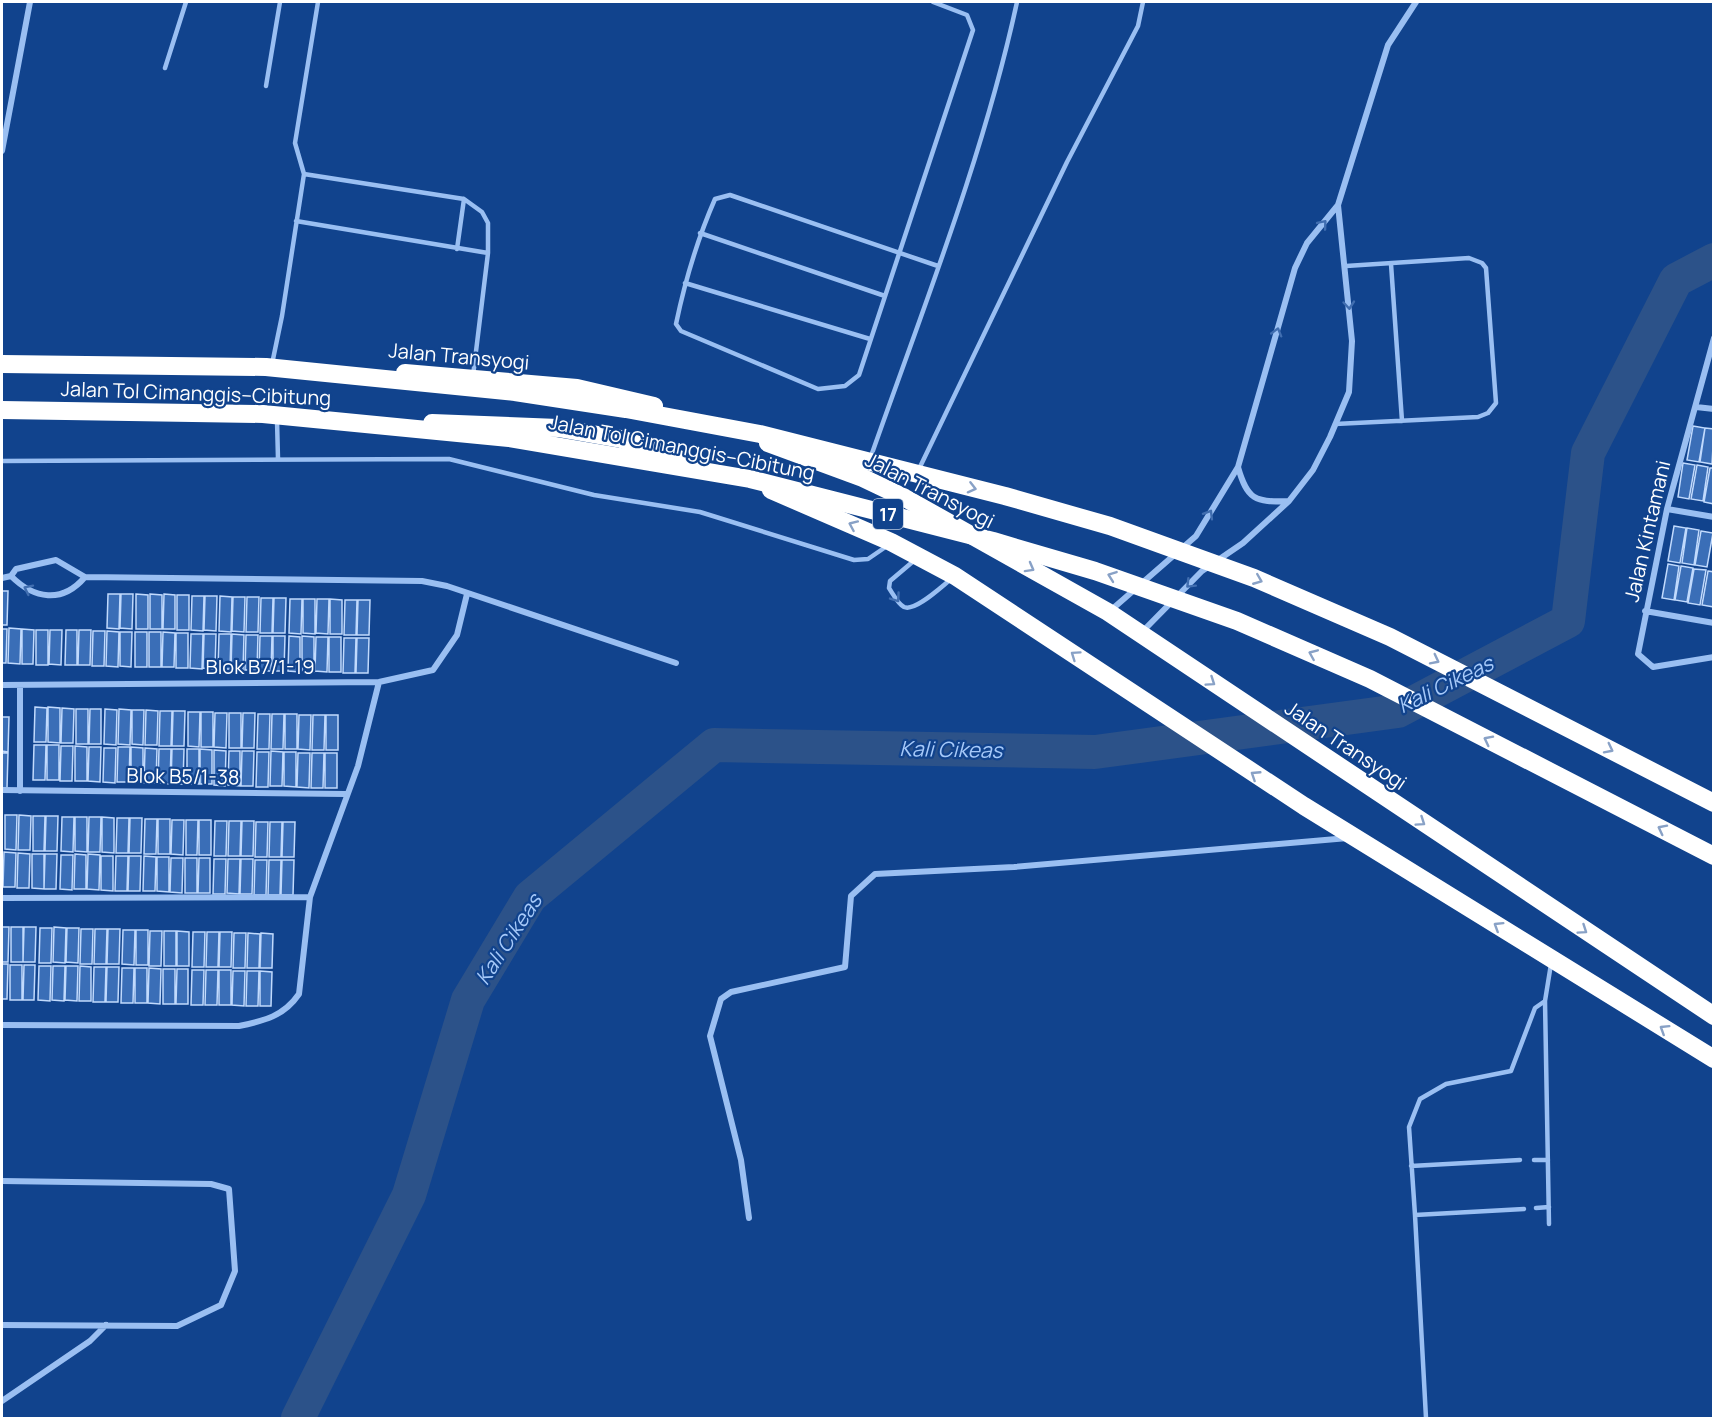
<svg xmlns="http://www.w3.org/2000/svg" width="1715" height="1420" font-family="Manrope,sans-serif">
<rect width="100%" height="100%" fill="#11438d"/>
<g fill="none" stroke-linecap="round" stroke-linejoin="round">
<path stroke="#2c5289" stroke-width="34" d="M298,1418L409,1195L468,1000L530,897L714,745L1095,752L1398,711L1568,621L1588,453L1676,280L1714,260"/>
</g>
<path fill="#3a6eb7" stroke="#c1dafd" stroke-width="1.5" d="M1693,426L1705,428L1699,462L1687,460Z
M1705,428L1714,429L1712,464L1700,462Z
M1683,463L1695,465L1689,499L1678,497Z
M1697,465L1708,467L1703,501L1691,499Z
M1710,468H1714V504L1704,502Z
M1674,526L1686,528L1680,563L1668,561Z
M1687,528L1699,530L1694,565L1682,563Z
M1701,531L1713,533L1707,567L1695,565Z
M1668,564L1679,566L1674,600L1662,598Z
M1681,566L1693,568L1687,602L1675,600Z
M1694,569L1706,570L1700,605L1688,603Z
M1708,571L1714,572V607L1702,605Z
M2,591H8L7,625H2Z
M108,594H120L119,629L107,628Z
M121,594H133L132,629L120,628Z
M136,594L148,595V629H136Z
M150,594L162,595V629H150Z
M164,594L175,595V629H163Z
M177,595H189V630H177Z
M192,596H204L203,631L191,630Z
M205,596H217L216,631L204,630Z
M220,596L232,597L231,632L219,631Z
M233,597H245L244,632L232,631Z
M247,597H259L258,632H246Z
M261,598H273L272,633H260Z
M274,598H286L285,633H273Z
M290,599H302L301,634L289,633Z
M303,599H315V634L303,633Z
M317,599H329L328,634L316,633Z
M330,599L342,600V634H330Z
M345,600H357L356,635H344Z
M358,600H370L369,635H357Z
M9,628L21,629L20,664L8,663Z
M2,629H7L6,663H2Z
M22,629L34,630L33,664H22Z
M36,630H48V665H36Z
M50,630H62L61,665L49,664Z
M66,630H77V665H65Z
M79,630H91L90,665H78Z
M93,631H105L104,666H92Z
M107,631L119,632L118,667L106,666Z
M120,632H132L131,667L120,666Z
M135,632H147V667H135Z
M149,632H161V667H149Z
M163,632L175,633L174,667H162Z
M176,633H188V668H176Z
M191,634H203L202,669L190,668Z
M204,634H216L215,669L203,668Z
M219,634H231L230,669H218Z
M232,634L244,635L243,670L231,669Z
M246,635H258L257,670H245Z
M260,636H272L271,671H259Z
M273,636H285L284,671H273Z
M289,636L300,637V672L288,671Z
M302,636L314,637V672L302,671Z
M316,637H328L327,672L315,671Z
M329,637H341V672H329Z
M344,638H356L355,673H343Z
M357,638H369L368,673H356Z
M35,707L47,708L46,742H34Z
M48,707L60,708V743L48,742Z
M62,708L74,709L73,743H61Z
M76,709H88V744H76Z
M90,709H101V744H89Z
M105,709L117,710L116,745L104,744Z
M119,709L131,710L130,745L118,744Z
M132,710H144L143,745L132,744Z
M146,710L158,711L157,745H145Z
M160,711H172L171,746H159Z
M173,711H185L184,746H172Z
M188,712H200L199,747L188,746Z
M201,712H213V747H201Z
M215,713H227L226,748L214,747Z
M229,713H241V748H229Z
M243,713H255L254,748H242Z
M258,714H270L269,749H257Z
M272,714H284L283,749H271Z
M285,714H297V749H285Z
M299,715H311L310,750L298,749Z
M313,715H325L324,750H312Z
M326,715H338V750H326Z
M2,717H9L8,752L2,751Z
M34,745H46L45,780H33Z
M47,745H59V780H47Z
M61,746H73L72,781H60Z
M75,746L87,747V781H75Z
M89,747H101L100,782L88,781Z
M118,747H130L129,782H117Z
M131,747L143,748V782H131Z
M104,748H116L115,783L103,782Z
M145,748L157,749L156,783H144Z
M159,749H171L170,784L158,783Z
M172,749H184L183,784H171Z
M187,749H199V784H187Z
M200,749L212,750V784H200Z
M214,750L226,751L225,786L214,785Z
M229,751H240V786L228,785Z
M242,751H254L253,786H241Z
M271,751L283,752L282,786H270Z
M257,752H269L268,787H256Z
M284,752H296V787L284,786Z
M2,753H8L7,788H2Z
M298,753H310L309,788L297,787Z
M312,753H324L323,788H311Z
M325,753H337V788H325Z
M5,815H17L16,850L5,849Z
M19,815L31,816L30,850H18Z
M33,816H45L44,851H33Z
M46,816H58L57,851H45Z
M62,817H74L73,852L61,851Z
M75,817H87V852L75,851Z
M89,817H101L100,852H88Z
M102,817L114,818V853L102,852Z
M117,818H129L128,853H116Z
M130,818H142L141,853H129Z
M145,819H157L156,854H144Z
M158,819H170V854H158Z
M172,820H184L183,855L171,854Z
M186,820H198L197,855H186Z
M199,820H211V855H199Z
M215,821H227L226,856H214Z
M229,821H241L240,856H228Z
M242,821H254L253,856H241Z
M256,822H268L267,857H255Z
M270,822H282L281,857H269Z
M283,822H295L294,857H282Z
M4,852L16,853L15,887H3Z
M18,853L30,854L29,888H17Z
M32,854H44V889L32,888Z
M45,854H57L56,889H44Z
M75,854L86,855V889H74Z
M88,854L100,855L99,890L87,889Z
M61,855H73L72,890L60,889Z
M101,856H113V891L101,890Z
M116,856H128L127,891H115Z
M129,856H141L140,891H128Z
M144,856L156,857L155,891H143Z
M157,857H169V892L157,891Z
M171,858H183L182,893L170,892Z
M185,858H197V893H185Z
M199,858H210V893H198Z
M214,859H226L225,894H213Z
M228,859H240L239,894L227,893Z
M241,859H253L252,894H240Z
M255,860H267L266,895H254Z
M269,860H281L280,895H268Z
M282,860H294L293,895H281Z
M2,927H9L8,962H2Z
M11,927H23V962H11Z
M24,927H36L35,962H23Z
M54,927L66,928L65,963L53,962Z
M40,928H52L51,963H39Z
M67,928H79L78,963L66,962Z
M81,929H93L92,964H80Z
M95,929H107L106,964H94Z
M108,929H120L119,964H107Z
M123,930H135L134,965L122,964Z
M136,930H148V965H136Z
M150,931H162L161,966H149Z
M164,931H176V966H164Z
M177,931L189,932V966H177Z
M193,932H205L204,967H192Z
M207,932H219L218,967H206Z
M220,932H232L231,967H219Z
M234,933H246L245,968H233Z
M248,933L260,934L259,968H247Z
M261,933L273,934L272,968H260Z
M2,964H8L7,999H2Z
M10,965H22V1000H10Z
M24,965H35L34,1000H23Z
M39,966H51L50,1001L38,1000Z
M53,966H65L64,1001L52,1000Z
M66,966H78L77,1001L65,1000Z
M80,966L91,967V1001H79Z
M94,967H106L105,1002H93Z
M107,967H119L118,1002H106Z
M122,968H134L133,1003H121Z
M135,968H147V1003H135Z
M149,968L161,969L160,1004L148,1003Z
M163,969H175V1004H163Z
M177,969H188V1004H176Z
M192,970H204L203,1005H191Z
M206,970H218L217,1005H205Z
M219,970H231V1005H219Z
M233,971H245L244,1006L232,1005Z
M247,971H259L258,1006H246Z
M260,971L272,972L271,1006H260Z"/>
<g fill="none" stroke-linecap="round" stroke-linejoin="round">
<path stroke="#9abff2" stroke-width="4.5" d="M933,2L967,15L973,30L859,375L845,386L818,389L681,331L676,324C685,281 697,240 715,199L730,195L938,266
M165,68L186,2
M266,86L280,2
M304,174L295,143L318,2
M464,199L482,212L488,223V253L473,376
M296,221L488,253
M700,233L885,296
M1391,264L1402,421
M685,283L870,339
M272,364L282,316L304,174L464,199L457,249
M277,420L278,459
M1335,424L1478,417L1488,413L1496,403L1486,268L1482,263L1469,258L1346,266
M870,459C922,311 984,155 1017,2
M2,461L449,459L594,495L700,512L854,560L868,559L887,546
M919,469L1067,162L1138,26L1143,2
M916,559L890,581L889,588C893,594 898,604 904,607C915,612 941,587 950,580
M1545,1001L1549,1224
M1534,1160H1548
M1411,1166L1520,1160
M1536,1208L1549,1207
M1524,1209L1415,1215L1409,1127L1420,1099L1446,1084L1511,1071L1535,1008L1545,1001L1551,964
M1415,1215L1426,1418"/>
<path stroke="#9abff2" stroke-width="6" d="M2,151L30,2
M1714,338L1667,509L1638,654L1653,667L1714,657
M1696,407L1714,409
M1238,467C1247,499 1255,503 1288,501
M1667,509L1714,517
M11,576C34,599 62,604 85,577
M2,578L11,576L16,569L56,560L85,577L422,581L447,586L676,663
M1110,611L1196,536L1238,467L1295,268L1307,243L1338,205L1388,45L1416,2
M1645,611L1714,623
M1143,631L1202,571L1243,543L1289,501L1313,470L1330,437L1349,392L1352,341L1338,205
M2,685L379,682L433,670L457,635L467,594
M2,790L345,794
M20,791V685
M2,898L310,897
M2,1025L239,1026C264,1021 284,1016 299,994L310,897L358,766L379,682
M2,1181L211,1184L229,1189L235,1271L221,1305L177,1326L2,1325
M749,1218L741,1160L710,1036L721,999L731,992L845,967L851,896L875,874L1014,867L1348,838
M2,1401L90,1341L106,1325"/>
<path stroke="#fff" stroke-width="18" d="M405,373L577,388L654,406
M432,423L558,428L621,439L696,465
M768,443L863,478L905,498L1108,612L1714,1016
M771,490L891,542L955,576L1304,806L1714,1059"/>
<path stroke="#fff" stroke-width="18" d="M2,364L266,367L515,392L626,409L760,434L1005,496L1110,526L1254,578L1390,637L1714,803
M2,410L263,414L509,438L750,479L993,541L1095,571L1237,621L1370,679L1714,856"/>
</g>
<defs><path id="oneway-chevron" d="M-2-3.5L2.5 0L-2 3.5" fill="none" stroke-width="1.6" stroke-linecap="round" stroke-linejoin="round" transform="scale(1.5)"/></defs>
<g stroke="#416eb0">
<use href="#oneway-chevron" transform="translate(1323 224) rotate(-50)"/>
<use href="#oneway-chevron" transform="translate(1349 305) rotate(85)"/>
<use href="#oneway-chevron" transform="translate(1277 332) rotate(-74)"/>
<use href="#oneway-chevron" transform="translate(1209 514) rotate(-59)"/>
<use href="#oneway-chevron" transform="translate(1190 584) rotate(135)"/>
<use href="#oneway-chevron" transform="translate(28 589) rotate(-154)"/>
<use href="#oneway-chevron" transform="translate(896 598) rotate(55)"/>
</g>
<g stroke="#88a1c6">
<use href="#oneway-chevron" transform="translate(972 488) rotate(14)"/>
<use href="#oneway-chevron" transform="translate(853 525) rotate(-156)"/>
<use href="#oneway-chevron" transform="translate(1030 568) rotate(29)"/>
<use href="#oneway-chevron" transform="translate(1112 576) rotate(-160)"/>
<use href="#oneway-chevron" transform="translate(1258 580) rotate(22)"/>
<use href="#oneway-chevron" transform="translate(1313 654) rotate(-157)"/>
<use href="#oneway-chevron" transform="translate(1075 655) rotate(-145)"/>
<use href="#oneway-chevron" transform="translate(1435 660) rotate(27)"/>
<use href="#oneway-chevron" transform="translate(1211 682) rotate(34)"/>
<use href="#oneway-chevron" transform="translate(1488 740) rotate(-153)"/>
<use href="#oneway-chevron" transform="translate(1609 749) rotate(27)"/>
<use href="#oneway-chevron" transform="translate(1255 775) rotate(-147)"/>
<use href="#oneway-chevron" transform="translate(1421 822) rotate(34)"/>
<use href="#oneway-chevron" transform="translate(1662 829) rotate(-153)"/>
<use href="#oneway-chevron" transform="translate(1498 926) rotate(-148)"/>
<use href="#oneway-chevron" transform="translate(1583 930) rotate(34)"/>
<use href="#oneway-chevron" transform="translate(1664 1029) rotate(-148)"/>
</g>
<g text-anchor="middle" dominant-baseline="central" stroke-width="4.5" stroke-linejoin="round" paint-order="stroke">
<rect fill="#11438d" stroke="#b8c7dd" stroke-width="1.5" x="873" y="499" width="30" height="30" rx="4.5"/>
<g font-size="18" font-weight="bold" fill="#fff">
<text x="888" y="514">17</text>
</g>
<g font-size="20" fill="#fff" stroke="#11438d">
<text transform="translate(459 356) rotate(5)">Jalan Transyogi</text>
<text transform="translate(196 393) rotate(2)">Jalan Tol Cimanggis–Cibitung</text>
<text transform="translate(682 447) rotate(11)">Jalan Tol Cimanggis–Cibitung</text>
<text transform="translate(930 490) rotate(27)">Jalan Transyogi</text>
<text transform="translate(1647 531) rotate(-77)">Jalan Kintamani</text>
<text x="260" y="666">Blok B7/1-19</text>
<text transform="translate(1346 745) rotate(34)">Jalan Transyogi</text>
<text transform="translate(183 776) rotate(1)">Blok B5/1-38</text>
</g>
<g font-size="21" font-style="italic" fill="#a6c9f9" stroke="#11438d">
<text transform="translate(1445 684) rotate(-26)">Kali Cikeas</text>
<text transform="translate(951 749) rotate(1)">Kali Cikeas</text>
<text transform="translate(508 939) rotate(-57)">Kali Cikeas</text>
</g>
</g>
<rect width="1715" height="1420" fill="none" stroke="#ffffff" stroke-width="6"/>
</svg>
